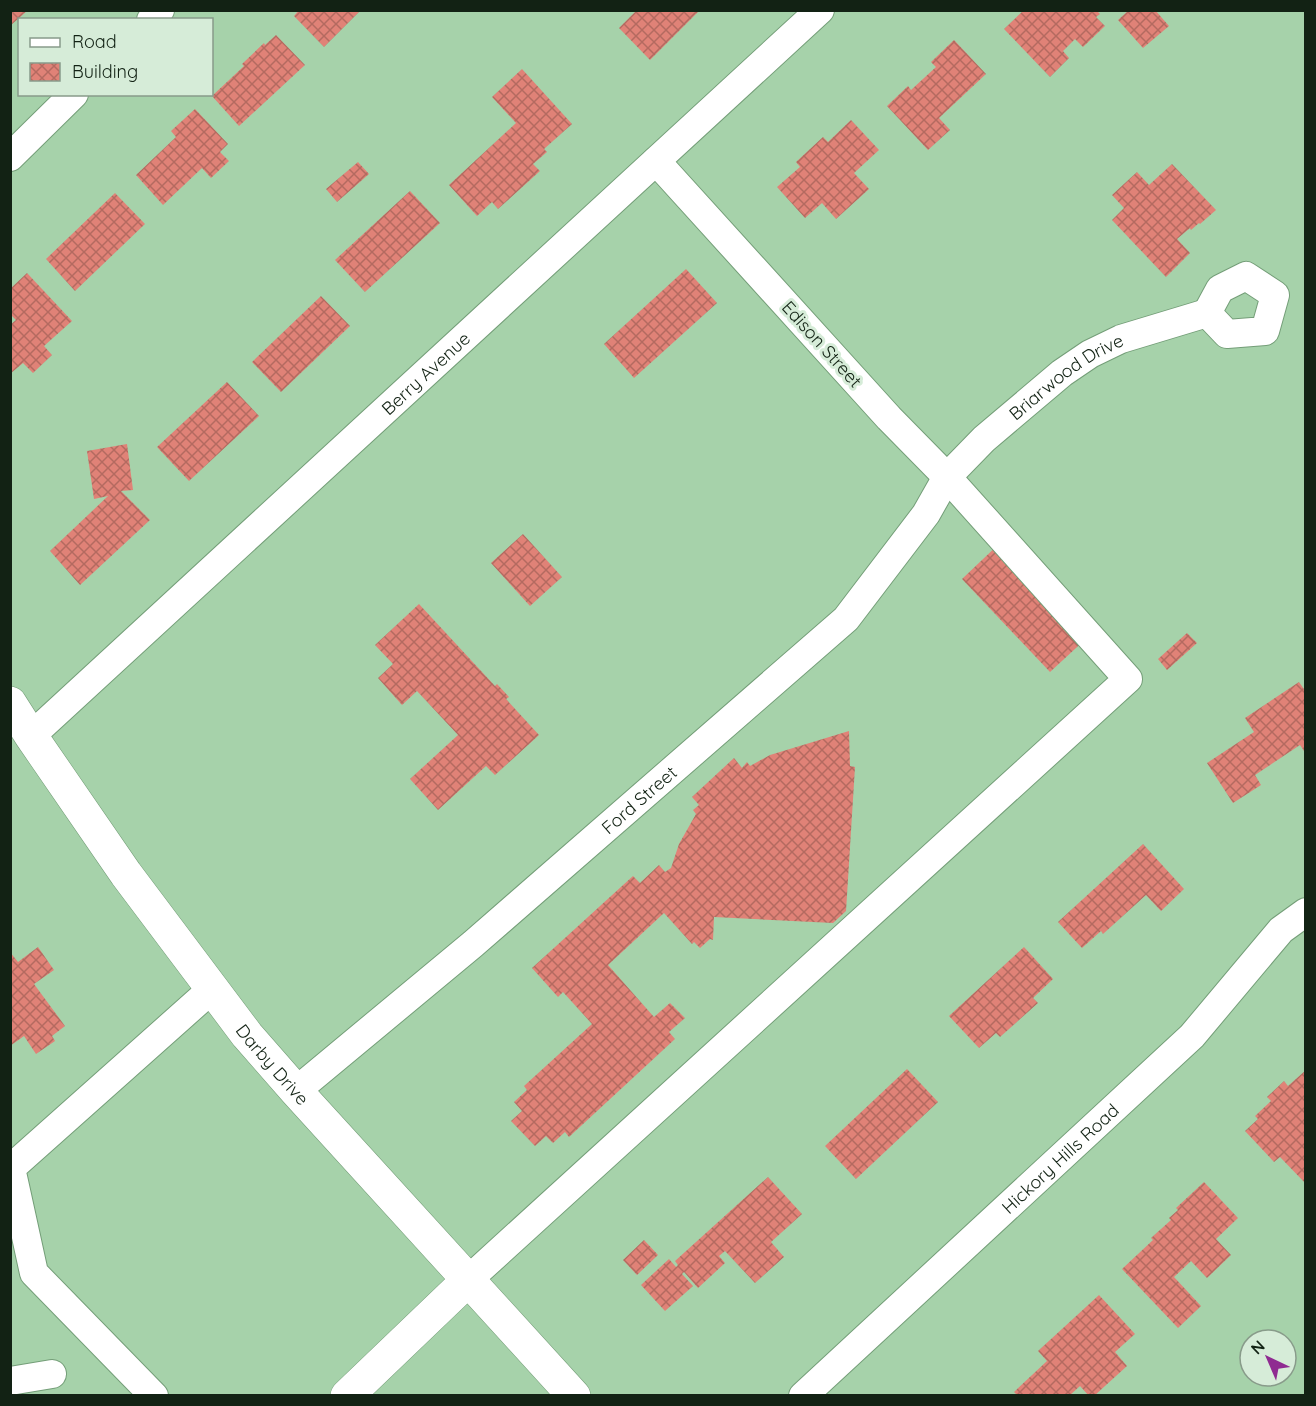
<svg xmlns="http://www.w3.org/2000/svg" width="1316" height="1406" font-family="Quicksand,sans-serif">
<defs>
<pattern id="building-cross-hatch" width="8" height="8" patternUnits="userSpaceOnUse" patternTransform="scale(1.5)"><rect width="8" height="8" fill="#e08277"/><path d="M0 0l8 8M0 8l8-8" fill="none" stroke="#b46a60"/></pattern>
</defs>
<rect width="100%" height="100%" fill="#a6d2aa"/>
<path fill="url(#building-cross-hatch)" d="M10,10H28L10,26Z
M299,10H361L324,47L294,16Z
M637,10H700L650,60L619,28Z
M1024,10H1096L1100,14L1096,17L1105,26L1083,47L1075,39L1063,51L1069,58L1050,77L1004,29Z
M1129,10H1155L1169,26L1143,48L1118,20Z
M276,35L305,65L239,126L212,96L244,66L242,64L264,43L265,45Z
M954,40L986,74L939,118L950,130L928,150L887,106L908,86L911,90L936,67L931,62Z
M522,69L572,124L544,149L547,152L533,164L540,171L498,209L492,202L477,216L449,185L516,123L492,97Z
M195,109L228,144L220,152L229,161L211,178L202,168L163,205L136,175L176,137L171,131Z
M851,120L879,150L854,173L869,189L836,219L822,203L805,218L777,187L800,167L796,162L823,137L828,142Z
M358,162L369,174L337,202L326,189Z
M1172,164L1216,210L1200,224L1199,223L1191,230L1190,228L1177,239L1190,253L1166,277L1112,220L1124,208L1112,195L1137,172L1149,185Z
M410,191L440,223L365,292L335,260Z
M115,193L145,224L75,291L46,259Z
M686,269L717,303L634,378L604,344Z
M27,273L72,321L44,346L52,355L33,373L23,363L10,374V325L16,320L10,314V289Z
M321,296L350,326L281,392L252,362Z
M227,382L259,416L189,481L157,447Z
M127,444L133,490L121,491L150,520L80,585L50,551L108,496L94,499L87,451Z
M523,534L562,577L530,606L491,563Z
M1001,542L1089,636L1050,672L962,579Z
M419,604L495,686L497,684L509,697L506,699L539,735L495,775L486,766L438,810L410,779L458,735L417,691L402,705L378,678L393,664L375,645Z
M1187,633L1197,643L1167,670L1158,659Z
M1299,682L1306,692V754L1300,745L1255,775L1261,785L1233,803L1207,763L1254,732L1245,718Z
M849,731L850,766L855,767L846,911L833,923L714,917L713,940L710,939L700,948L694,942L692,944L664,913L608,965L654,1017L670,1003L685,1018L669,1032L675,1039L569,1137L565,1132L553,1143L546,1136L535,1146L511,1121L522,1111L514,1102L527,1090L524,1086L592,1024L563,992L558,997L532,968L633,876L640,883L659,865L665,872L671,868L679,844L696,814L693,810L699,805L692,797L734,758L742,768L747,762L750,766L770,755Z
M1143,844L1184,889L1161,911L1146,895L1103,934L1101,931L1082,948L1058,922Z
M38,947L54,970L34,984L65,1026L52,1036L55,1041L36,1054L24,1036L10,1046V952L18,962Z
M1024,947L1053,979L1033,998L1038,1003L1000,1037L996,1033L979,1048L949,1016Z
M907,1069L938,1102L856,1179L825,1146Z
M1306,1070V1135L1304,1136L1306,1138V1184L1280,1157L1274,1162L1245,1131L1258,1119L1255,1116L1271,1101L1267,1097L1284,1081L1288,1086Z
M768,1177L802,1214L771,1242L784,1257L755,1283L725,1251L719,1256L725,1263L698,1288L684,1272L682,1274L693,1286L665,1311L641,1285L669,1259L676,1267L678,1265L675,1261Z
M1204,1182L1238,1218L1216,1239L1231,1255L1207,1278L1191,1261L1174,1277L1201,1306L1178,1328L1122,1269L1153,1240L1151,1238L1171,1220L1169,1218L1178,1210L1176,1208Z
M644,1240L658,1255L637,1275L623,1260Z
M1099,1295L1135,1334L1115,1352L1127,1366L1094,1396H1089L1080,1386L1069,1396H1018L1014,1392L1047,1361L1038,1351Z"/>
<g fill="none" stroke-linecap="round" stroke-linejoin="round">
<defs>
<g id="minor">
<path d="M151,20L160,10"/>
<path d="M10,157L74,94"/>
<path d="M1246,276L1275,295L1265,331L1227,334L1207,313L1220,289Z"/>
<path id="s1" d="M31,736L820,10"/>
<path id="s2" d="M296,1091L473,944L846,619L926,514L947,477L984,439L1062,373L1090,354L1121,339L1207,313"/>
<path d="M468,1280L1128,679L947,477L889,418L656,161"/>
<path d="M10,1381L52,1374"/>
<path d="M154,1396L34,1273L11,1168L212,989"/>
<path id="s3" d="M803,1396L1192,1036L1281,930L1306,912"/>
</g>
<g id="major">
<path id="s4" d="M10,703L31,736L126,874L247,1035L296,1091L574,1396"/>
<path d="M347,1396L468,1280"/>
</g>
</defs>
<use href="#minor" stroke="#749e78" stroke-width="30"/>
<use href="#major" stroke="#749e78" stroke-width="34"/>
<use href="#minor" stroke="#fff" stroke-width="28"/>
<use href="#major" stroke="#fff" stroke-width="33"/>
</g>
<g text-anchor="middle" dominant-baseline="central" stroke-width="6" stroke-linejoin="round" paint-order="stroke">
<g font-size="18" fill="#122214" stroke="#d6ecd8">
<text transform="translate(822 344) rotate(48)">Edison Street</text>
<text stroke="none"><textPath href="#s1" startOffset="536">Berry Avenue</textPath></text>
<text stroke="none"><textPath href="#s2" startOffset="1056">Briarwood Drive</textPath></text>
<text stroke="none"><textPath href="#s2" startOffset="450">Ford Street</textPath></text>
<text stroke="none"><textPath href="#s4" startOffset="447">Darby Drive</textPath></text>
<text stroke="none"><textPath href="#s3" startOffset="350">Hickory Hills Road</textPath></text>
</g>
</g>
<rect width="1316" height="1406" fill="none" stroke="#122214" stroke-width="24"/>
<rect x="18" y="18" width="195" height="78" fill="#d6ecd8" stroke="#889b8a" stroke-width="1.5"/>
<rect x="30" y="38" width="30" height="9" fill="#ffffff" stroke="#889b8a" stroke-width="1.5"/>
<text x="72" y="48" font-size="18" fill="#122214">Road</text>
<rect x="30" y="63" width="30" height="18" fill="url(#building-cross-hatch)" stroke="#889b8a" stroke-width="1.5"/>
<text x="72" y="78" font-size="18" fill="#122214">Building</text>
<g transform="translate(1268 1358) rotate(316)"><circle r="28" fill="#d6ecd8" stroke="#889b8a" stroke-width="1.5"/>
<path d="M0-4.5L10 22L0 15L-10 22Z" fill="#8f2b91"/>
<text y="-9" font-size="16" font-weight="bold" text-anchor="middle" fill="#122214">N</text>
</g>
</svg>
